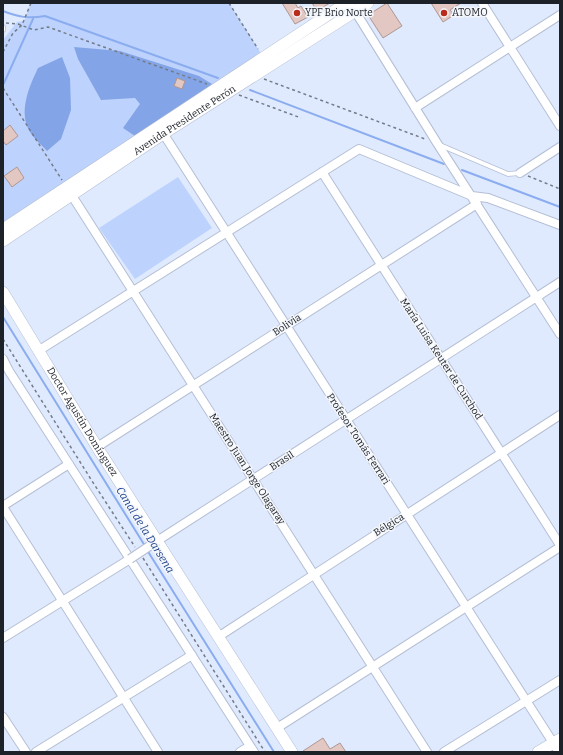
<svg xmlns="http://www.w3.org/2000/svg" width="563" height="755" font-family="Bitter,serif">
<rect width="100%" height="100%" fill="#dfeaff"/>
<path fill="#bdd3fd" d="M31,3H229L262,55L3,223V40L17,22L24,21Z
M178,177L212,228L135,279L99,228Z"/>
<path fill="#83a4e6" d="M74,47L120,51L199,76L212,84L204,92L135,136L123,128L140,104L135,98L101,100L78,59Z
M62,57L70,78L71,110L61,139L47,151C42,145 34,139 30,132C18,112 29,87 38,68Z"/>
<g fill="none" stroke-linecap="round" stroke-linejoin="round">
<path stroke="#8badef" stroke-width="2" d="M3,11C18,17 29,19 45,16L218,78
M4,83L33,19
M250,90L444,164
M462,170L560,207
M3,317L145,546
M147,550L274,752"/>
</g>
<path fill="#e2c7c2" stroke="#b09792" d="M282,3H295L298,8L301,6L308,17L295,24Z
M312,3H330L317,11Z
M387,3L402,26L383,38L368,15Z
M431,3H461L450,10L454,15L443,22Z
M177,78L185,81L182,89L174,86Z
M10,125L18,136L6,145L3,141V131Z
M17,167L24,178L12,187L4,176Z
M323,738L330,749L340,743L346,752H304L303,751Z"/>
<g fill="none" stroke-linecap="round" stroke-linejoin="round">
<defs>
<path id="lane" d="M3,27V30
M440,145L508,174L520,173"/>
<path id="street" d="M350,3L437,143L560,334
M482,3L560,126
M415,108L560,15
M161,130L559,752
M322,172L560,545
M520,173L560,147
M69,191L427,752
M38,351L359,149L472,196L488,198L560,225
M3,359L9,371L254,752
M97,447L477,204
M3,506L69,464
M3,507L158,752
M157,541L560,282
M218,637L560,415
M3,638L130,559
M3,717L26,752
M277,728L560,547
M36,752L192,655
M240,752L250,746
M444,752L560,680"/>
<g id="secondary">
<path d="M3,229L346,3"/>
<path id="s1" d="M3,241L163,134L368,3"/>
<path id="s2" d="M3,292L97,447L292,752"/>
<path d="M538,752L560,739"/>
</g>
</defs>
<use href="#lane" stroke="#b5bfd4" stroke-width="5.5"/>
<use href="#street" stroke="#b5bfd4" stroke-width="10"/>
<use href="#secondary" stroke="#b5bfd4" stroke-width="12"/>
<path stroke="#757c89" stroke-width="1.5" stroke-dasharray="3 3" stroke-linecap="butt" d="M229,3L258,49
M6,23L18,24L34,30L48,27L207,84
M3,52L13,33L22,25L31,3
M264,79L425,139
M3,88L62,180
M239,95L301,118
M528,176L560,189
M3,339L92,481L135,547
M143,558L265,752"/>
<use href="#lane" stroke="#fff" stroke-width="4"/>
<use href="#street" stroke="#fff" stroke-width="8"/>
<use href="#secondary" stroke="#fff" stroke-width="11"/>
<defs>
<path id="street-bridge" d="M130,559L157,541"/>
</defs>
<use href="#street-bridge" stroke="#b5bfd4" stroke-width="10" stroke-linecap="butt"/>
<use href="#street-bridge" stroke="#fff" stroke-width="8"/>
</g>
<g fill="#b92c1d" stroke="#f4f7fb" stroke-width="1.5">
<circle cx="297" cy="13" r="4"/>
<circle cx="444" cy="13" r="4"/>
</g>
<g text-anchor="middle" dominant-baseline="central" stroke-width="3" stroke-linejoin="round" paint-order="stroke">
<g font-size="10" fill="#1d2128" stroke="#f4f7fb" text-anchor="start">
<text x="305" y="13">YPF Brio Norte</text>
<text x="452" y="13">ATOMO</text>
</g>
<g font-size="10" fill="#1d2128" stroke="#f4f7fb">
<text stroke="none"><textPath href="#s1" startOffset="218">Avenida Presidente Perón</textPath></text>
<text transform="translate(287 325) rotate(-33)">Bolivia</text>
<text transform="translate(441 359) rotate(57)">María Luisa Keuter de Curchod</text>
<text stroke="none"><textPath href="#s2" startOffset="152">Doctor Agustín Domínguez</textPath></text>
<text transform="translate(358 439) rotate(57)">Profesor Tomás Ferrari</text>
<text transform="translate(282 461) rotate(-33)">Brasil</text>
<text transform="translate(247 469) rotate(57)">Maestro Juan Jorge Olagaray</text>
<text transform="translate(389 525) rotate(-32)">Bélgica</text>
</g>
<g font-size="11" font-style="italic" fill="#20428e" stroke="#f4f7fb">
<text transform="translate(145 530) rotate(58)">Canal de la Darsena</text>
</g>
</g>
<rect width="563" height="755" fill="none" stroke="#1d2128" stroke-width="8"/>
</svg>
